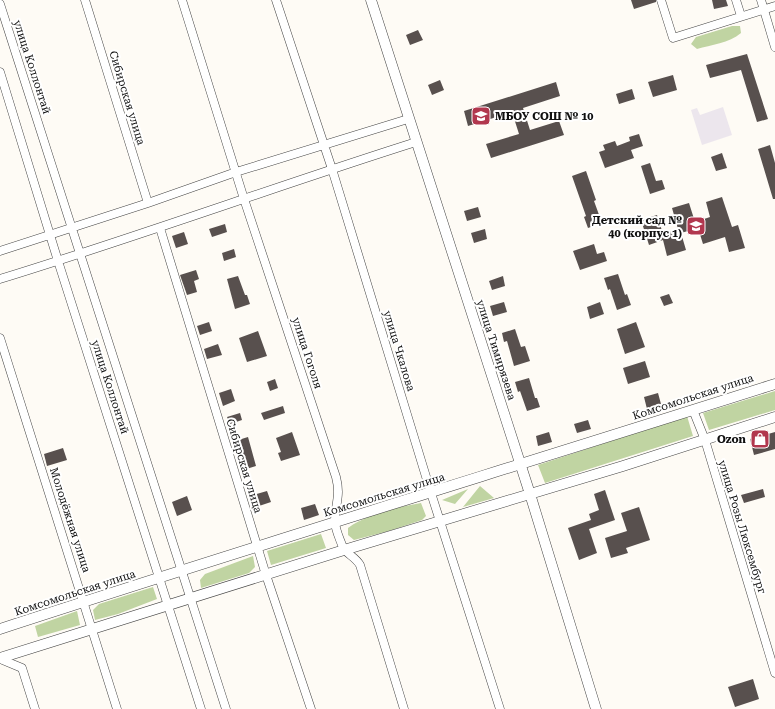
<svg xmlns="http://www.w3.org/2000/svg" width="775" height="709" font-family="'Roboto Serif',serif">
<rect width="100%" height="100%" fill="#fefbf5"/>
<path fill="#ece6ed" d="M723,107L732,135L702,145L691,110L697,108L700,115Z"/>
<path fill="#c0d4a2" d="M732,26H740L741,33C729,43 711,45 697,49L691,44L696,37Z
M775,391V410L709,430L703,413Z
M687,416L693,436L545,483L538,465Z
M480,486L494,498L463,507Z
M468,489L455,504L442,500Z
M421,503L426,516L422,520L389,531L354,540L348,535V528C367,514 397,507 421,503Z
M321,534L326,548L271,565L267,551Z
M253,556L255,567L249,573L201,588L200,580L205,574Z
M153,587L157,599L118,614L95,620L93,610L99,604Z
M77,611L80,625L38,637L35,626Z"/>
<path fill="#58504e" d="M631,0H656V2L634,9Z
M712,0H726L728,6L714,9Z
M418,30L423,40L410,45L406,35Z
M747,54L768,119L757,122L741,70L710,78L706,65Z
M673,75L677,90L653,97L648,82Z
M440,80L444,90L432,95L428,85Z
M556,82L560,96L523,108L530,130L559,121L564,135L491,158L486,144L519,134L512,112L468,126L464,111Z
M632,89L635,99L619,104L616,94Z
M639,134L643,146L631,150L634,158L605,168L599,152L605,150L603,145L615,141L617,146L630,141L629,137Z
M770,145L775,163V199H773L758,149Z
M722,153L727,168L716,171L711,157Z
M650,163L656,181L662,180L665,189L650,194L641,166Z
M586,171L596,200L594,201L602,223L588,228L584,217L586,216L572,176Z
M722,197L732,227L738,225L745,248L729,252L725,237L703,244L698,228L681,233L686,250L667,256L663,240L649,245L641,220L657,215L663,234L678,229L672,208L689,203L695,222L710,217L706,202Z
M478,207L481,217L467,221L464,211Z
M225,224L227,232L212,237L209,229Z
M485,229L487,239L474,243L471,233Z
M184,232L188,244L176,248L172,236Z
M594,244L597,254L604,252L607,261L580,270L573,251Z
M234,249L236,257L224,261L222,253Z
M196,270L199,279L194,281L197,292L187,295L180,275Z
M618,274L625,295L627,294L631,305L617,310L610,289L608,290L604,278Z
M238,276L245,295H247L250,304L235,309L227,279Z
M503,276L505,286L492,290L489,281Z
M669,294L673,303L664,306L660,297Z
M504,302L507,312L493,316L490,306Z
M600,302L604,314L590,319L587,307Z
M209,322L212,331L200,335L197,326Z
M636,322L645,347L625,354L617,329Z
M515,329L521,347L525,346L530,361L514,366L507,341L504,342L502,333Z
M258,331L267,356L247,362L239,338Z
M218,344L222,355L207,359L204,349Z
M645,361L650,377L628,384L623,368Z
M529,378L535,398H537L540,407L527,411L520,391L518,392L515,382Z
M275,379L278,388L270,391L267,382Z
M231,389L235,401L223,406L219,393Z
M658,393L661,404L647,409L644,397Z
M283,406L285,413L264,420L261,413Z
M240,413L242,420L230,424L227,417Z
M588,420L591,429L577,433L574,424Z
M292,432L300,455L281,461L278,453L281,452L276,438Z
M549,432L552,442L538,446L536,436Z
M775,432V449L754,455L750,439Z
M248,437L256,466L243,470L235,441Z
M63,448L67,460L47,466L44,454Z
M763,489L765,497L744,503L741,495Z
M605,490L615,520L589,529L597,553L579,560L568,528L591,520L589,514L599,510L594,494Z
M267,491L271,502L256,507L253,495Z
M187,496L192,510L177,516L172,502Z
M315,504L319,515L304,520L301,508Z
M639,507L650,540L626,548L628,553L611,558L605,538L627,531L621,513Z
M753,679L759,699L735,707L728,687Z"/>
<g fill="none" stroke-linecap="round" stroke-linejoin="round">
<defs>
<path id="minor" d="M85,0L148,203
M182,0L244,199L336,477C341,496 335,504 335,521C335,529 339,537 342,545C345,554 355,556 360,565L404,709
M276,0L332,169L431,493L500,709
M661,0L673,38L775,6
M736,0L741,16
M761,0L775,47
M0,4L226,709
M0,72L58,261L201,709
M160,228L266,575L311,709
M0,251L148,203L236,172L408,119
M0,279C140,236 277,186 416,142
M0,338L117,709
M693,410L705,440L775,673
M0,659L22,668L35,709"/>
<path id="tertiary" d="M371,0L530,494L596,709
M0,629C257,545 517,466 775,384
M0,658L344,550L623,466L775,417"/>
</defs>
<use href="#minor" stroke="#434343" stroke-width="9"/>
<use href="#tertiary" stroke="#434343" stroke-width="11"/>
<use href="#minor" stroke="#fff" stroke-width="8"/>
<use href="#tertiary" stroke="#fff" stroke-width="10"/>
</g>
<defs>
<symbol id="school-square" viewBox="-11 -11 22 22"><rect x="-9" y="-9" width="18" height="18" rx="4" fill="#b1374e" stroke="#fff"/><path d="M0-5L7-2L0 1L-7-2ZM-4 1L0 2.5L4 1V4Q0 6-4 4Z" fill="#fff"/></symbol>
<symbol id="shop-square" viewBox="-11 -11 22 22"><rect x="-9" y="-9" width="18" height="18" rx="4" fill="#b1374e" stroke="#fff"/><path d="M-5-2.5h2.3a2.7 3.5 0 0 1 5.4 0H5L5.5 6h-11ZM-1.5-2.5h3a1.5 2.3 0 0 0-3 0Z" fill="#fff"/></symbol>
</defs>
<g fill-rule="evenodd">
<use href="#school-square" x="470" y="105" width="22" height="22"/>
<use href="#school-square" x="685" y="215" width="22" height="22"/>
<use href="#shop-square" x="749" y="428" width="22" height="22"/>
</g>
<g text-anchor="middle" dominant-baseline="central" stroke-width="4" stroke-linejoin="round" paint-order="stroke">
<g font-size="11" fill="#101010" stroke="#fff">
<text transform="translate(32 67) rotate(72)">улица Коллонтай</text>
<text transform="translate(127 98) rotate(73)">Сибирская улица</text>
<text transform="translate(496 350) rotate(72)">улица Тимирязева</text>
<text transform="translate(399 351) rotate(73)">улица Чкалова</text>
<text transform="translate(307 353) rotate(72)">улица Гоголя</text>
<text transform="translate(110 387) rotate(72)">улица Коллонтай</text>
<text transform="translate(693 397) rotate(-18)">Комсомольская улица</text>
<text transform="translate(244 466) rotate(73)">Сибирская улица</text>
<text transform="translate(384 495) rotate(-17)">Комсомольская улица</text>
<text transform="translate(70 520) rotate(72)">Молодёжная улица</text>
<text transform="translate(742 527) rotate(73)">улица Розы Люксембург</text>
<text transform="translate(75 593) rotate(-18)">Комсомольская улица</text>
</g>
<g font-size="11" font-weight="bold" fill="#101010" stroke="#fff" text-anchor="end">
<text x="495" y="116" text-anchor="start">МБОУ СОШ № 10</text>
<text x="682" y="220">Детский сад №<tspan x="682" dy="13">40 (корпус 1)</tspan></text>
<text x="746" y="439">Ozon</text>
</g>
</g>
</svg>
